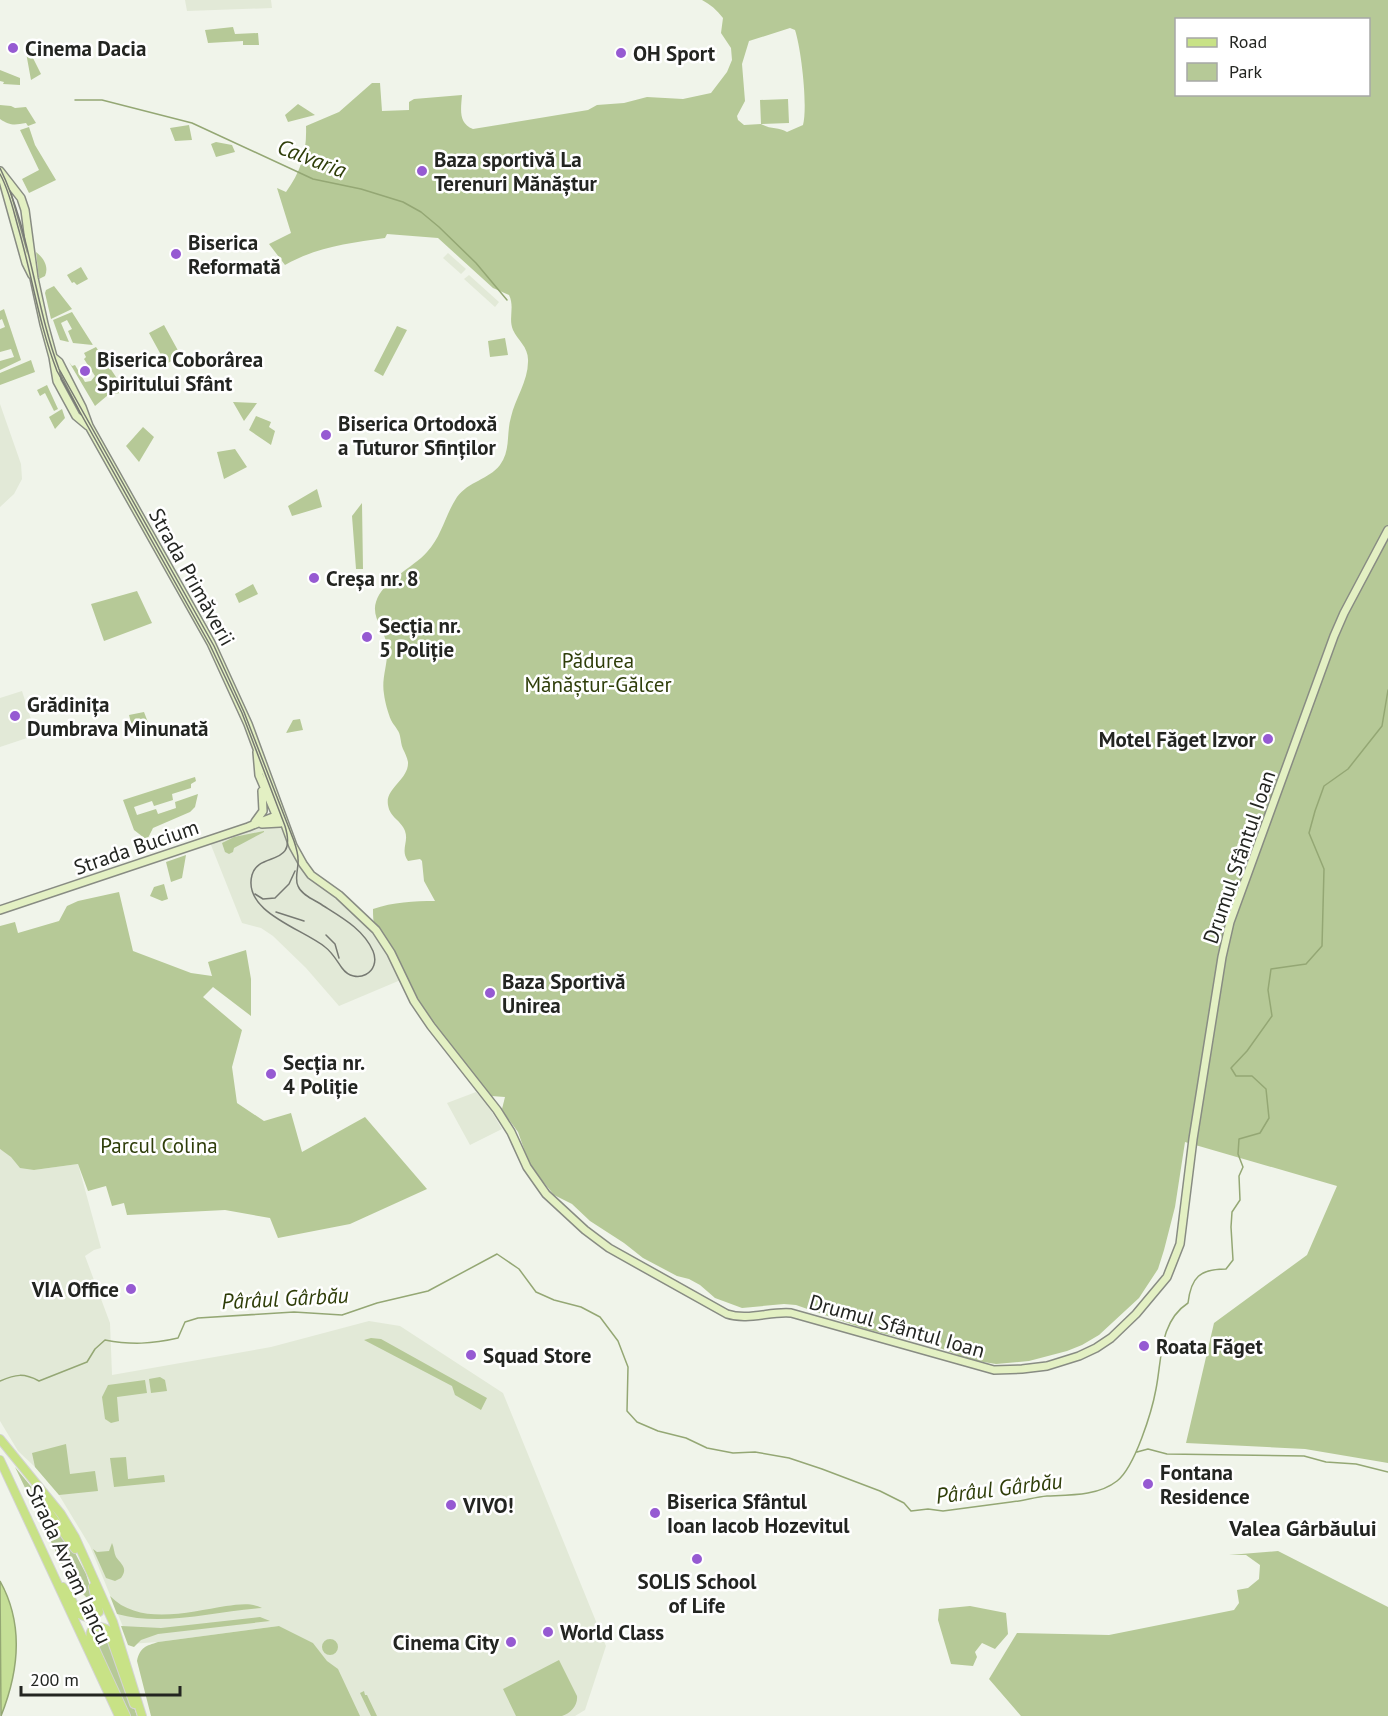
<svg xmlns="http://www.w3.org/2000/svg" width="1388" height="1716" font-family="'PT Sans',sans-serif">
<rect width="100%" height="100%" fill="#f0f4ea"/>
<path fill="#e2e9d7" d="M185,0H271L272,8L187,11Z
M448,253L466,269L461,274L443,258Z
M469,275L499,302L495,307L464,279Z
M0,404L21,464L22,479L14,494L0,507Z
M22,691L36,735L0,747V698Z
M280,823L286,827L306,869L373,926L403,979L339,1006L306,968L273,936L261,928L242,923L209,840L248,827Z
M476,1092L487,1104L502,1129L470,1145L447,1103Z
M0,1149L34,1170L78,1164L101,1248L94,1250L85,1256L110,1323L112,1375L271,1347L369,1321L400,1326L503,1393L606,1646L585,1710L575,1716H355L329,1664L313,1643L279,1626L158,1642L130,1644L90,1546L59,1495L35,1467L18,1451L0,1421Z"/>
<path fill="#b6c997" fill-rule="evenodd" d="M702,0H1388V1463L1305,1449L1186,1443L1214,1323L1307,1255L1337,1186L1185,1142L1175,1207L1164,1250L1158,1269L1139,1298L1099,1335L1082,1345L1067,1351L1029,1361L996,1364L971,1360L932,1345L865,1329L796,1305L784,1304L742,1308L715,1298L700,1285L689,1279L677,1276L643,1258L624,1243L590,1221L572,1204L554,1195L530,1166L518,1132L504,1113L502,1109L505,1097L491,1096C453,1046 397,986 375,927C373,922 373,915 373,909C393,902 414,901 435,901L424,881L422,861L420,859L408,861C400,850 409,842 405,831C401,820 390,818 388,805C385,788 409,780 408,762C407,757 405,753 403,749C401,745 401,740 400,736C399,730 394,726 391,720C388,713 385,702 384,694C381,678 389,662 387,645C385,631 371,617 376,602C382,581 413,568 427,552C442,536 445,515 457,497C469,481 488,480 500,465C511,450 506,434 511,417C515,399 528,381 528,362C529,347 518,341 513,330C508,318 515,307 509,295L493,288L438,238L387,234L385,238C349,243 317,247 285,265L269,244L291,233L277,188L286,192C301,171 307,152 306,126L339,112L372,83H380L382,111L409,110V102L414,99L462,95C461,109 458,123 473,129L588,110L597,105L624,103L647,97L683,99L711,93L727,72L732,60L731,48L721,33L723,18C717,10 710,4 702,0ZM1176,20H1368V94H1176ZM790,28L795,30C801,48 808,106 803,125L787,132C779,127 771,130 761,124L789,123L788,99L760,100L761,124L744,125L738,120L737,116L745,101L742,64L749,41Z
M233,27L235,34L258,33L259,45H243V41L208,43L205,30Z
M27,46L41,74L31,80L25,47Z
M0,70L20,78V85L3,84L4,82L0,81Z
M298,104L315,115L288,122L285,115Z
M0,105L11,106L15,108L26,107L36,123L28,126L26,123C15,125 10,126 0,119Z
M189,125L192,140L175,141L170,128Z
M29,127L35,145L56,180L29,193L22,179L39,170L20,130Z
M216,142L232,145L235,152L216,157L211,144Z
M36,252C44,258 49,267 45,276L39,279Z
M81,267L88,279L77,285L74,282L72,283L67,275Z
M54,286L72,309L51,319L45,293L46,290Z
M4,309L21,360L0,370V361L14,357L11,349L0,352V329L5,327L2,319L0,320V311Z
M72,312L93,345L73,343L68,331L72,329L67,320L61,323L69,342L60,340L53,320Z
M164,325L181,356L166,364L149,333Z
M397,326L407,330L383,376L374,371Z
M505,338L508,355L490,357L488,341Z
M96,347L126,392L108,395L95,406L69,362L72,366L75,365L85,382L91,381L95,376L84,359L86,357L84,353Z
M31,360L35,372L0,385V373Z
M47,385L58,409L54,411L45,393L40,396L37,390Z
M233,402L257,403L244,421Z
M62,409L65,418L55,429L49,417Z
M256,416L271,422L269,427L275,431L271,445L249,430Z
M143,427L154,437L139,462L126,446Z
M235,449L247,467L224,479L217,452Z
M317,489L322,507L292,516L288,506Z
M362,503L363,569H356L352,516Z
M253,584L258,594L239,603L235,594Z
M137,591L152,623L104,641L91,604Z
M144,712L152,733L135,738L129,715Z
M300,719L303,730L286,733L293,720Z
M195,777L196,781L191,784V788L172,794L173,800L154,806L152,801L134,807L137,815L156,809L158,814L176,808L175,802L198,794L195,807L190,812L153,828L147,840L134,830L123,800Z
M264,831V832L234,848L233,852L229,854L225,852L222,843L234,837Z
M186,855L182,878L171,882L166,862Z
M164,884L168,899L162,901L150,896L154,887Z
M119,892L133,951L191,973L212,976L208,962L246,950L251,979V1016L213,987L203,997L242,1030L232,1067L237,1103L264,1121L291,1113L302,1152L365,1117L427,1189L350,1224L278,1238L270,1218L225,1210L127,1215L124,1203L112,1206L106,1186L88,1191L78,1164L34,1170L20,1168L11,1157L0,1149V926L15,922L18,933L59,921L67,906L78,901Z
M371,1338L381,1339L487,1398L481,1410L455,1395L452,1386L364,1340Z
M160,1377L165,1380L167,1391L151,1393L149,1379Z
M145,1380L147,1393L117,1397L119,1421L111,1423L105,1419L102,1397L108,1385Z
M66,1444L70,1474L95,1471L98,1491L59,1495L35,1467L32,1453Z
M126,1457L128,1479L164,1475L165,1482L114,1487L110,1458Z
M15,1467L34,1490L39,1501L71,1545L86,1574L97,1608L70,1581Z
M112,1543C114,1547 114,1553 116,1557C122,1565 128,1568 121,1578L115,1581L106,1578L93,1549L97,1552L109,1551Z
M1278,1551L1388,1607V1716H1021L989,1679L1017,1633L1109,1635L1234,1610L1239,1603L1237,1590L1248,1588L1259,1579L1260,1565L1246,1555H1229Z
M110,1596C139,1626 189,1612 226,1606C238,1605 250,1602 262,1608C215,1611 164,1627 117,1614Z
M970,1606L1006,1613L1008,1634L995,1649L982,1643L975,1652L977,1657L973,1666L951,1664L938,1620L939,1609Z
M260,1617L270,1621L158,1634L141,1640L134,1647L128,1645L121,1626L161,1628Z
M279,1626L313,1643L327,1661L338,1669L360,1716H151L137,1661C140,1647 146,1646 158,1642Z
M98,1629L107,1632L137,1716H129L95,1640L94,1632Z
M322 1647a8 8 0 1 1 16 0a8 8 0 1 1-16 0Z
M559,1660L577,1696C578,1705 571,1713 562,1716H516L503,1689Z
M364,1691L365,1695H367L377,1716H371L360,1693Z"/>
<path fill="#c5df97" stroke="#94a774" stroke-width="1.5" d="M0,1581C24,1624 19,1671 1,1716Z"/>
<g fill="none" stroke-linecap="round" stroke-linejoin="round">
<path stroke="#94a774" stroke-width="1.5" d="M75,100H102L192,123L313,179L361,189L403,202L421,212L439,227L476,263L507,300
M0,1381C16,1374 24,1373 39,1381L87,1362L95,1349L105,1340C131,1345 152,1344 178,1338L185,1322L198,1318L294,1312L342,1315L377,1303L428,1291L497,1254L519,1269L536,1292L554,1300L581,1307L600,1317L618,1341L628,1367L627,1411L637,1422L658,1431L686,1438L707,1448L733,1453L755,1452L789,1458L822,1469L880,1491L904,1503L911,1511L928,1509L943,1511C966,1508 989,1505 1011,1502C1023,1501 1035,1497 1047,1496C1070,1495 1098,1496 1117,1481C1135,1467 1152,1411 1156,1389C1162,1359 1159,1322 1188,1303C1191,1277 1200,1269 1226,1269L1233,1260L1231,1227L1232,1212L1240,1200L1239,1176L1243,1167L1238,1154L1239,1139L1260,1133L1269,1118L1266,1089L1252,1076H1236L1231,1068L1247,1051L1272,1016L1268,990L1271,969L1306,964L1322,946L1324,869L1309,833L1315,811L1324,786L1348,769L1382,726L1388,690
M1137,1452L1148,1449L1167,1454L1304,1456L1326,1462L1356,1464L1388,1472"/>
<defs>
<path id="secondary" d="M0,171L21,198L25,210L34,278L44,324L53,357L57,381L76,416L88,426
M2,177L26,263L32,275
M53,357L59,362L82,407L89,426L211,643L248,724L293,846L303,864L311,875L339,895L376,930L391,953L414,1001L431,1026L497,1110L511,1132L527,1167L546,1194L585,1230L609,1248L727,1314C748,1321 770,1311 791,1313L994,1370L1022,1369L1047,1366L1079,1356L1096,1348L1111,1338L1136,1314L1167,1277L1180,1244L1193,1139L1222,957L1230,922L1334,636L1344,613L1388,530
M257,752L259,775L277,817
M255,822L263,811L262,791
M262,824L280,823
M0,910L248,827L281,814"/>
<path id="primary" d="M0,1439L61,1514L75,1537L113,1622L142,1716
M0,1460L119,1716
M41,1493L49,1512L75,1549
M63,1587L70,1597L79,1614L89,1618L99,1612L93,1587
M126,1716L91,1640C88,1627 99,1624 108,1630L134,1704"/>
</defs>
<use href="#secondary" stroke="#888c83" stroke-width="10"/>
<use href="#primary" stroke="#d3d3d3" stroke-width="10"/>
<use href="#secondary" stroke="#e3f0c3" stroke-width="7"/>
<use href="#primary" stroke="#c8e286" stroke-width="8"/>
<path stroke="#777a73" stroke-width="1.5" d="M0,168C30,229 35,306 59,369L214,646L244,712L294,841C296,847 298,853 298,859C299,868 294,878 298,886C301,894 312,899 319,903C339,916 363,928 373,951C382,973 355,986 342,968C337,961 332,952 325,947C303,929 242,912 252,875C259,850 298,869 285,826L242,713L210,645L57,371C39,325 32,275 18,227C13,209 9,190 0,174
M255,894L263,899L275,898L289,884L295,871
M276,912L304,921
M326,935L335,944L339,958"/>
</g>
<g fill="#965ad2" stroke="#fff" stroke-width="2">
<circle cx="13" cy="48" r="6"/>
<circle cx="621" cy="53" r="6"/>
<circle cx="422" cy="171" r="6"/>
<circle cx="176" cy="254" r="6"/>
<circle cx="85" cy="371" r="6"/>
<circle cx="326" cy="435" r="6"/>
<circle cx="314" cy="578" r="6"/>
<circle cx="367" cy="637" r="6"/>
<circle cx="15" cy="716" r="6"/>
<circle cx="1268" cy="739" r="6"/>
<circle cx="490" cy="993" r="6"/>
<circle cx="271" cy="1074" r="6"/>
<circle cx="131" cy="1289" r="6"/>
<circle cx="1144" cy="1346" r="6"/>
<circle cx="471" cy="1355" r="6"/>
<circle cx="1148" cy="1484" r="6"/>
<circle cx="451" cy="1505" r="6"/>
<circle cx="655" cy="1513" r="6"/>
<circle cx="697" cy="1559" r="6"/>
<circle cx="548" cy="1632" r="6"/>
<circle cx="511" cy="1642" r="6"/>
</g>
<g text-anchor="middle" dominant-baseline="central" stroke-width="5" stroke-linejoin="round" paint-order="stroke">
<g font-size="21" font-weight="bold" fill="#232521" stroke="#fff" text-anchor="start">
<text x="25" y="48">Cinema Dacia</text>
<text x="633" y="53">OH Sport</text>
<text x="434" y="159">Baza sportivă La<tspan x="434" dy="24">Terenuri Mănăștur</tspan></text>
<text x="188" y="242">Biserica<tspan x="188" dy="24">Reformată</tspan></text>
<text x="97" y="359">Biserica Coborârea<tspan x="97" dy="24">Spiritului Sfânt</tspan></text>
<text x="338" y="423">Biserica Ortodoxă<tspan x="338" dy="24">a Tuturor Sfinților</tspan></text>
<text x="326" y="578">Creșa nr. 8</text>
<text x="379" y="625">Secția nr.<tspan x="379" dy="24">5 Poliție</tspan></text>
<text x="27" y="704">Grădinița<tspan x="27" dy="24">Dumbrava Minunată</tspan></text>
<text x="1256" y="739" text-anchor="end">Motel Făget Izvor</text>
<text x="502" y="981">Baza Sportivă<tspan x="502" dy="24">Unirea</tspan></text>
<text x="283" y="1062">Secția nr.<tspan x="283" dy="24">4 Poliție</tspan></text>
<text x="119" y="1289" text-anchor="end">VIA Office</text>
<text x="1156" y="1346">Roata Făget</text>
<text x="483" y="1355">Squad Store</text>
<text x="1160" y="1472">Fontana<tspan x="1160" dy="24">Residence</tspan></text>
<text x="667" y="1501">Biserica Sfântul<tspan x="667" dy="24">Ioan Iacob Hozevitul</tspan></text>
<text x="463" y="1505">VIVO!</text>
<text x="697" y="1581" text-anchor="middle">SOLIS School<tspan x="697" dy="24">of Life</tspan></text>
<text x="560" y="1632">World Class</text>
<text x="499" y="1642" text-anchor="end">Cinema City</text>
</g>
<g font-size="21" fill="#232521" stroke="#fff">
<text transform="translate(192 577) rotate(61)">Strada Primăverii</text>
<text transform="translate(136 847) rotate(-19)">Strada Bucium</text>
<text transform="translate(1239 857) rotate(-71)">Drumul Sfântul Ioan</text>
<text transform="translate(897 1326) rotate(16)">Drumul Sfântul Ioan</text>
<text transform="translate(69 1564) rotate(65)">Strada Avram Iancu</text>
</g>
<g font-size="21" fill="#2f3e0a" stroke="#fff">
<text x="598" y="660">Pădurea<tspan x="598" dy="24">Mănăștur-Gălcer</tspan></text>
<text x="159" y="1145">Parcul Colina</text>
</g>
<g font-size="22" font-style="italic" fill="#2f3e09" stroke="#fff">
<text transform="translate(312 158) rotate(21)">Calvaria</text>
<text transform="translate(285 1298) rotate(-3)">Pârâul Gârbău</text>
<text transform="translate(999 1488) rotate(-7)">Pârâul Gârbău</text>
</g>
<g font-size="22" font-weight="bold" fill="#232521" stroke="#fff">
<text x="1303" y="1528">Valea Gârbăului</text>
</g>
</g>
<rect x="1175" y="18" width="195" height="78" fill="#ffffff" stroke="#a7a8a6" stroke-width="1.5"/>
<rect x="1187" y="38" width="30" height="9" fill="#c8e286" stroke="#a7a8a6" stroke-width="1.5"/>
<text x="1229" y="48" font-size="18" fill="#232521">Road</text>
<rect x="1187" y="63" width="30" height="18" fill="#b6c997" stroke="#a7a8a6" stroke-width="1.5"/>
<text x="1229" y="78" font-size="18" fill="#232521">Park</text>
<path d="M21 1686v9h159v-9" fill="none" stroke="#232521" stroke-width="3"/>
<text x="30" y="1686" font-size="18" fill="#232521" stroke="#ffffff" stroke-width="4.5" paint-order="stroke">200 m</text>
</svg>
